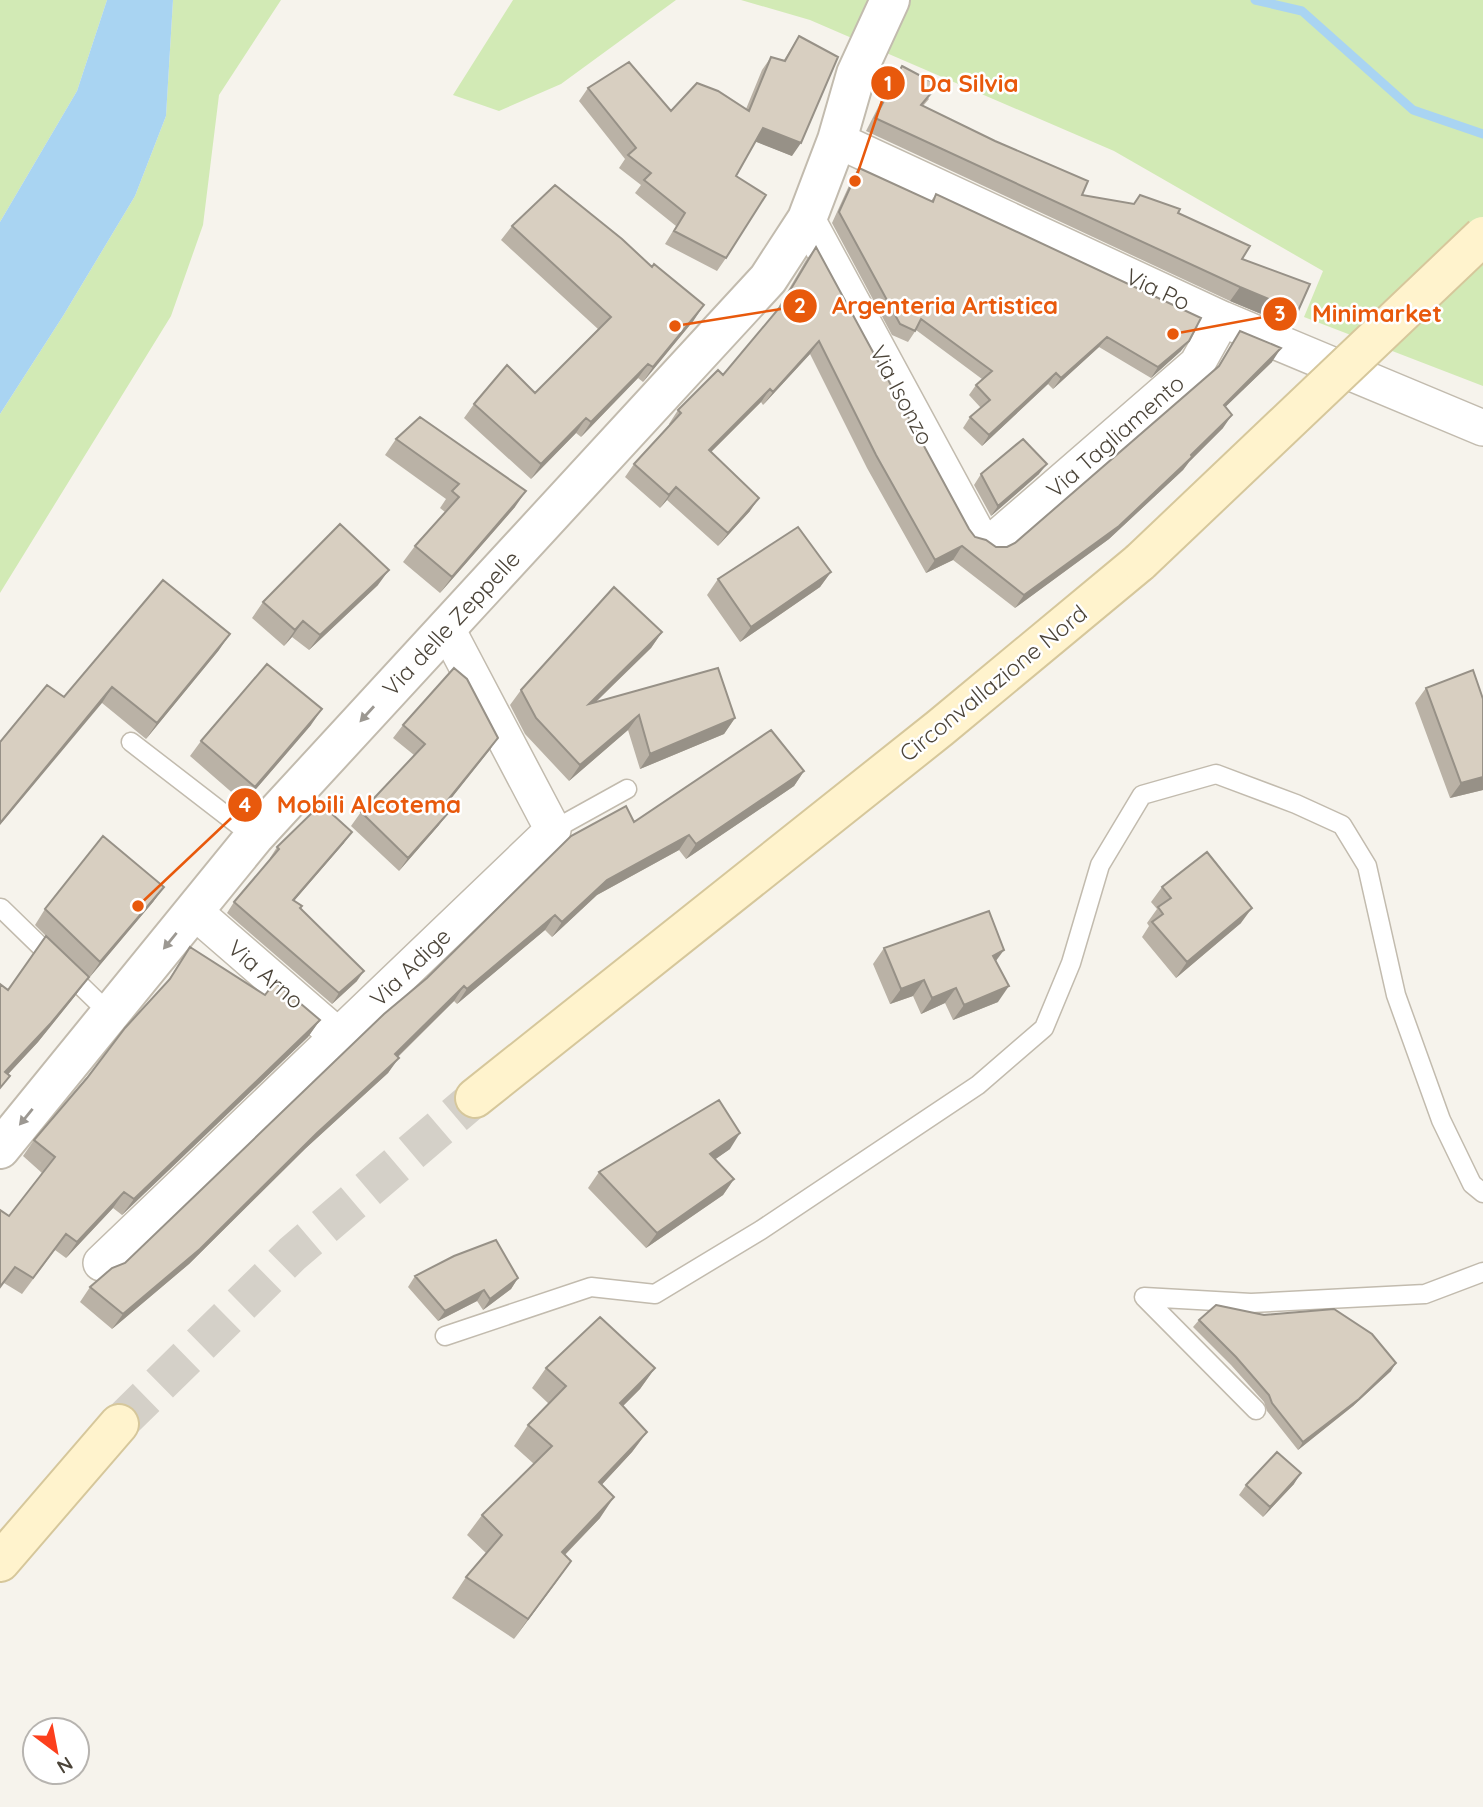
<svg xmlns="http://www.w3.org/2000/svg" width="1483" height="1807" font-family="Quicksand,sans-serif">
<rect width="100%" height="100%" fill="#f6f3ec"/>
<path fill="#d2eab5" d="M0,0H107L77,91L0,222Z
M173,0H281L219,95L203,225L171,316L0,593V414L63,316L135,196L166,116Z
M513,0H676L561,84L499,111L453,95Z
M741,0H1483V386L1304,317L1323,271L1114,151L810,20Z"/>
<path fill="#a9d4f2" d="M107,0H173L166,116L135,196L63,316L0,414V222L77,91Z"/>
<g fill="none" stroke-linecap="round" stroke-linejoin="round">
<path stroke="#a9d4f2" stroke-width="9" d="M1255,0L1302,11L1413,110L1483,134"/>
<path stroke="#d4d0c8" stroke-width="38" stroke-dasharray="38 19" stroke-linecap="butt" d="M119,1424L292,1254L475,1098"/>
<defs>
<path id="service" d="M131,742L254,837
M553,830L627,789
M1,908L110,1014
M445,1336L591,1287L655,1294L761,1230L978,1085L1044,1028L1071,963L1100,865L1142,795L1216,774L1296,804L1342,825L1367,866L1396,995L1441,1120L1472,1184L1483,1193
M1256,1410L1144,1297L1251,1303L1425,1294L1483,1272"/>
<path id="minor" d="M837,140L1222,319L1483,428
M807,219L977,533
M993,541L1197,364L1222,319
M195,912L338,1036
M101,1263L553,830L446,627"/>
<path id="tertiary" d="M0,1149L254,837L768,279L807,219L837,140L856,74L890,0"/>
<path id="secondary" d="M475,1098L940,728L1140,562
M0,1562L119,1424"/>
</defs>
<use href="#service" stroke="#c2bbae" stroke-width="21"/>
<use href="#minor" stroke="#c2bbae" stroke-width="38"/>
<use href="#tertiary" stroke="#c2bbae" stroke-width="42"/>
<use href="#secondary" stroke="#d6c79b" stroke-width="42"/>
<use href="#service" stroke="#fff" stroke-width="18"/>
<use href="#minor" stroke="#fff" stroke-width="35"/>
<use href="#tertiary" stroke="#fff" stroke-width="38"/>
<use href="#secondary" stroke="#fff3cd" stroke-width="38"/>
<defs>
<path id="secondary-bridge" d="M1140,562L1483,236"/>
</defs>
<use href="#secondary-bridge" stroke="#d6c79b" stroke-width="42" stroke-linecap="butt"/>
<use href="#secondary-bridge" stroke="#fff3cd" stroke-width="38"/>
</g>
<path fill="#bab2a6" d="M799,36L792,156L755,141L736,176L726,258L717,271L665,244L676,226L635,193L641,185L619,168L625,159L579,101L588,88L671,111L746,109L762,70L771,57L784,60Z
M902,66L929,99L923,106L1082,195L1178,213L1242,259L1288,325L1230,301L866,131L892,80Z
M859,168L931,201L936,194L1181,351L1151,378L1099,347L1053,389L1048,384L982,446L963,428L970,417L981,408L969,395L976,385L982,379L916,330L908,342L892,335L832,223L852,179Z
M512,226L694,320L643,382L638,378L581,437L576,433L531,479L464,418L474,404L535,393L598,329L501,240Z
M816,247L969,529L975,537L996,547H1007L1015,543L1217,369L1240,331L1272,362L1225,407L1223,428L1189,462L1183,470L1109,539L1015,608L953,560L926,573L867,468L810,354L763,405L761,402L711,452L750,511L718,546L667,500L660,508L625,477L634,464L670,424H669L678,410L723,375L780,307L779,306L806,260Z
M396,439L515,507L440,593L403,562L415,546L445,512L440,508L446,499L385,455Z
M981,474H1039L991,516L974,485Z
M831,572L820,587L740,642L707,595L718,579Z
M378,585L309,650L292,637L284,646L252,618L263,602Z
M662,632L651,648L596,702L735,718L724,734L640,769L628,730L569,781L525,734L510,705L521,690Z
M219,650L146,739L102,703L64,697Z
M1426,688L1483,790L1450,798L1415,703Z
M311,725L244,803L190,756L201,741Z
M403,725L498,738L444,807L439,825L399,871L351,826L361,812L414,755L393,738Z
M804,771L794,786L686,859L679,850L597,895L552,937L545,930L457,1004L454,1001L398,1057L388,1073L306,1148L189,1264L112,1329L80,1302L90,1287L125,1263L634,822Z
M344,843L294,901L302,906L300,909L357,981L332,1004L227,913L234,902L271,859L270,858L277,847Z
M164,887L153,902L89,978L88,977L75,996L38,1042L8,1074V990L46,936L35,925L45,909Z
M1162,887L1241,923L1176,978L1142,937L1149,926L1147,923L1157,909L1151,902Z
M190,947L265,995L320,1020L308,1037L122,1215L113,1208L66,1258L55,1250L22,1294L4,1283L9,1216L42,1173L23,1156L34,1140L167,982Z
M884,948L996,961L998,1002L953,1020L945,1003L921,1014L913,996L890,1004L873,964Z
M730,1149L715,1159L734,1179L723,1195L646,1248L588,1188L599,1172Z
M415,1276L518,1278L511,1289L483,1310L477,1301L438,1321L408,1287Z
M1199,1320L1391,1371L1353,1406L1298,1450L1267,1411L1264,1402L1231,1365L1193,1327Z
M546,1368H655L640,1389L623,1406L647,1432L632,1452L601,1485L600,1518L565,1555L557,1581L514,1639L452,1598L466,1577L486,1553L467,1535L482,1515L534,1464L514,1446L528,1425L549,1404L532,1388Z
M1294,1484L1263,1517L1239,1495L1246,1485Z"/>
<path fill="#979187" d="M763,128L801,143L792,156L754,141Z
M1240,287L1298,311L1288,325L1230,301Z
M704,305L694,320L643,382L653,367Z
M1107,337L1099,347L1053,389L1061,378Z
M819,341L810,354L763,405L773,392Z
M1189,341L1181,351L1151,378L1158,367Z
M1281,348L1272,362L1214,418L1224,405Z
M648,364L638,378L581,437L591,422Z
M1056,373L1048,384L982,446L989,435Z
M770,389L761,402L700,463L709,450Z
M1232,415L1223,428L1189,462L1183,470L1109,539L1015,608L1024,595L1191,455Z
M586,418L576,433L531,479L541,464Z
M1047,464L1039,474L991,516L998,506Z
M676,487L667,500L660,508L669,495Z
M526,491L515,507L440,593L452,577Z
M759,498L750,511L718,546L728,533Z
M962,546L953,560L926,573L935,560Z
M389,570L378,585L309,650L320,635Z
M831,572L820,587L740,642L751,627Z
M303,621L292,637L284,646L295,630Z
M662,632L651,648L578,719L589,704Z
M230,634L219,650L146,739L157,723Z
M112,687L102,703L0,825V823Z
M322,709L311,725L244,803L255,787Z
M639,715L628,730L569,781L580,765Z
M735,718L724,734L640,769L650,754Z
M498,738L489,751L434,820L443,806Z
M804,771L794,786L686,859L696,844Z
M1483,777V790L1450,798L1461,783Z
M449,812L439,825L399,871L408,858Z
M352,832L344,843L286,910L293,900Z
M689,835L679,850L597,895L552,937L562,922L607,880Z
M164,887L153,902L89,978L100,962Z
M1252,908L1241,923L1176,978L1187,962Z
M555,915L545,930L457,1004L467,989Z
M1004,950L993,965V956Z
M364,971L357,981L332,1004L339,993Z
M89,977L75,996L38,1042L0,1083L5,1072Z
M924,980L913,996L890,1004L901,989Z
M464,986L454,1001L385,1069L395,1054Z
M1009,986L998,1002L953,1020L964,1005Z
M956,988L945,1003L921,1014L932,998Z
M320,1020L308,1037L122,1215L134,1199Z
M399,1058L388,1073L306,1148L189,1264L112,1329L123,1314L317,1133Z
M740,1133L730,1149L700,1170L710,1154Z
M734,1179L723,1195L646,1248L657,1233Z
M124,1192L113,1208L66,1258L77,1242Z
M518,1278L511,1289L483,1310L490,1299Z
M484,1290L477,1301L438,1321L445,1311Z
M1396,1363L1391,1371L1353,1406L1298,1450L1303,1442Z
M655,1368L640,1389L606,1423L620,1403Z
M647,1432L632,1452L585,1503L599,1482Z
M1301,1473L1294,1484L1263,1517L1270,1507Z
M614,1497L600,1518L548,1572L562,1552Z
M571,1561L557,1581L514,1639L528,1619Z"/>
<path fill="#d8cfc1" stroke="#979187" stroke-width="2" d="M799,36L838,57L801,143L763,128L736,176L766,195L726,258L674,231L685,213L644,180L651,173L628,155L636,148L588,88L629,62L671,111L697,83L718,91L749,111L771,57L785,61Z
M902,66L938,85L921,105L995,141L1088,181L1082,195L1134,204L1140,195L1180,209L1178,213L1250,246L1242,259L1310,284L1298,311L1240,287L875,118Z
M859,168L933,202L936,194L1201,318L1189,341L1158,367L1107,337L1061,378L1056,373L989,435L970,417L990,400L976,385L992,371L921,319L915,331L900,324L839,212Z
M555,185L622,239L652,267L654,264L704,305L653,367L648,364L591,422L586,418L541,464L474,404L507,365L535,393L611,317L512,226Z
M816,247L969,529L975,537L986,540L996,547H1007L1015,543L1219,366L1240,331L1281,348L1224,405L1232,415L1191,455L1192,457L1119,526L1024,595L962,546L935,560L876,455L819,341L773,392L770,389L709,450L759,498L728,533L676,487L669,495L634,464L681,413L678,410L718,370L723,375L790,295L789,292Z
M420,417L526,491L452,577L415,546L459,497L452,491L459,484L396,439Z
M1023,439L1047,464L998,506L981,474Z
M340,524L389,570L320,635L303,621L295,630L263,602Z
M798,527L831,572L751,627L718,579Z
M163,580L230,634L157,723L112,687L0,823V742L47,685L64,697Z
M614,587L662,632L589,704L718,668L735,718L650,754L639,715L580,765L536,718L521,690Z
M267,664L322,709L255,787L201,741Z
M454,668L467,679L498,738L443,806L449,812L408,858L361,812L425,744L403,725Z
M1473,670L1483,699V777L1461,783L1426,688Z
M771,730L804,771L696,844L689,835L607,880L562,922L555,915L467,989L464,986L395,1054L399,1058L317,1133L200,1249L123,1314L90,1287L112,1268L125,1263L384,1014L427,978L571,836L626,806L634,822Z
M321,804L352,832L293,900L302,906L300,908L364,971L339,993L234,902L279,849L277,847Z
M103,836L164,887L100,962L45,909Z
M1207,852L1252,908L1187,962L1152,922L1163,914L1158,907L1171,898L1162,887Z
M989,911L1004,950L993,956L1009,986L964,1005L956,988L932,998L924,980L901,989L884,948Z
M46,936L89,977L51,1023L5,1072L10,1076L0,1088V984L8,990Z
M190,947L265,995L275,982L320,1020L134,1199L124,1192L77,1242L66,1234L33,1278L15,1267L0,1287V1210L9,1216L55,1157L34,1140L87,1078L125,1028L170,979Z
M719,1100L740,1133L710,1154L734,1179L657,1233L599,1172Z
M496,1240L518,1278L490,1299L484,1290L445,1311L415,1276L454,1256Z
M1216,1305L1264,1315L1334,1309L1372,1334L1396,1363L1359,1399L1303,1442L1272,1403L1269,1395L1236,1357L1199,1320Z
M600,1317L655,1368L620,1403L647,1432L599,1482L614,1497L562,1552L571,1561L528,1619L466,1577L502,1535L482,1515L552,1446L528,1425L566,1386L546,1368Z
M1277,1452L1301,1473L1270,1507L1246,1485Z"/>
<defs><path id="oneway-solid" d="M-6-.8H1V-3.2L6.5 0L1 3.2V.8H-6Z" transform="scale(1.75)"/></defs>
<g fill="#9c9892">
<use href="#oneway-solid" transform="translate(367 714) rotate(132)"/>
<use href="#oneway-solid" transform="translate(170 941) rotate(129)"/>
<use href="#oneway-solid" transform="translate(26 1117) rotate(129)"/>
</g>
<g text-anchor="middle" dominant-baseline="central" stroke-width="5" stroke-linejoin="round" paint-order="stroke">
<g font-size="23" fill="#4b4439" stroke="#fff">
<text transform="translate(1158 289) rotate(25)">Via Po</text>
<text transform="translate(902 395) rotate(62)">Via Isonzo</text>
<text transform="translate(1115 436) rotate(-41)">Via Tagliamento</text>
<text transform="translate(451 623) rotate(-47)">Via delle Zeppelle</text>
<text transform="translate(993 683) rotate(-39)">Circonvallazione Nord</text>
<text transform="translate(410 967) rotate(-44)">Via Adige</text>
<text transform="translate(266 974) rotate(41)">Via Arno</text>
</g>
</g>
<path fill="none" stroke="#e8590c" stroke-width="2.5" d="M855 181L888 83M675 326L800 306M1173 334L1280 314M138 906L245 805"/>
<g fill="#e8590c" stroke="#fff" stroke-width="2.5">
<circle cx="855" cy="181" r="7"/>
<circle cx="675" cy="326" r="7"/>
<circle cx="1173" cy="334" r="7"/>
<circle cx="138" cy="906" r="7"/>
<circle cx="888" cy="83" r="18"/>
<circle cx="800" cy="306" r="18"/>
<circle cx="1280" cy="314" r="18"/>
<circle cx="245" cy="805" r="18"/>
</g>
<g font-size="21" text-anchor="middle" font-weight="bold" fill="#fff">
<text x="888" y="91">1</text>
<text x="800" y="313">2</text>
<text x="1280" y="321">3</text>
<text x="245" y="812">4</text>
</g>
<g font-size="24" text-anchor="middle" font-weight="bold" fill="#e8590c" stroke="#fff" stroke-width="5" stroke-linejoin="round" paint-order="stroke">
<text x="969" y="92">Da Silvia</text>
<text x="945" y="314">Argenteria Artistica</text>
<text x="1377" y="322">Minimarket</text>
<text x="369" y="813">Mobili Alcotema</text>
</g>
<g transform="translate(56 1751) rotate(148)"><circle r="33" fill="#ffffff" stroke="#b7b4b0" stroke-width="2"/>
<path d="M0-5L12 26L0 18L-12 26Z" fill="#fc3f1d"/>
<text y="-10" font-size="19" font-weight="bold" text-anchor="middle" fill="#4b4439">N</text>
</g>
</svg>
